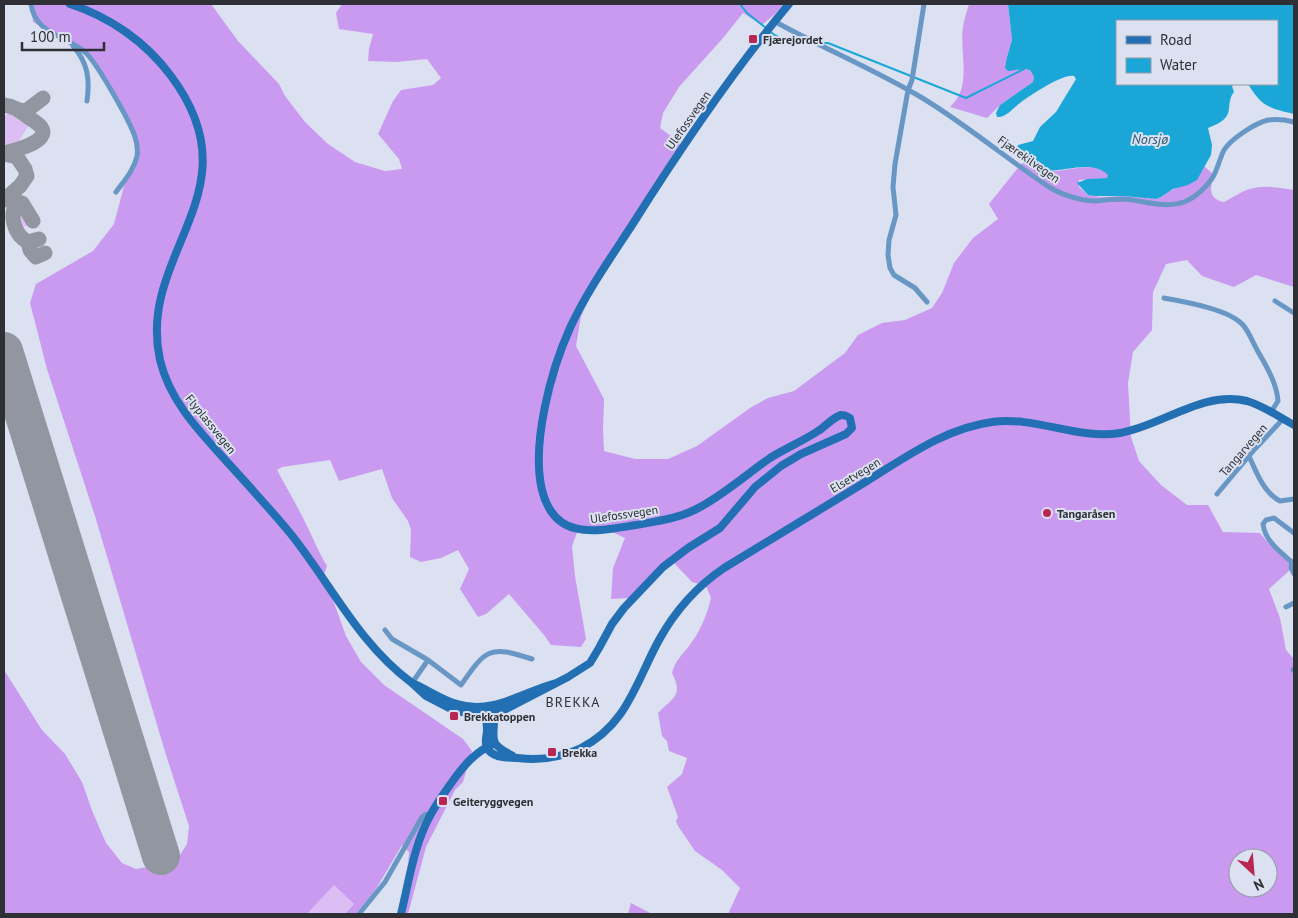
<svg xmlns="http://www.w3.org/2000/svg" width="1298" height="918" font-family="'PT Sans',sans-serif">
<rect width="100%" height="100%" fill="#dbe1f0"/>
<path fill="#dcbef4" d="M10,110L25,119L29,125L17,144L6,150L4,149V118Z
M20,211L29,225L22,227L16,216Z
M334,885L354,904L345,914H307Z"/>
<path fill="#ca9af0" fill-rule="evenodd" d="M31,4H211L238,41L279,84L285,96L305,122L328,144L355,162L385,171L402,169L399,159L378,134L393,101L401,90L433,85L441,78L427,59L396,62L368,61L369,49L373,34L339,29L336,13L342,4H784L776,13L762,25L743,13L723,38L679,87L663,113L660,128L680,143L682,154L595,287L581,316L576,346L604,399L603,430L604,451L635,459H668L697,446L750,408L768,398L794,391L845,353L858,335L882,323L905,320L932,308L942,293L954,263L973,238L998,219L989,204L1021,164L1025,162C1054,185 1086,154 1109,175L1107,178L1079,180V187L1088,195L1101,197L1123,196L1156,199C1163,197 1167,192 1174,189C1188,183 1197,182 1204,166L1214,175C1210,188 1208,199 1224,202C1230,199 1236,195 1242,192C1258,184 1277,187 1294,190V287L1256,275L1234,287L1202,276L1187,260L1166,264L1153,292L1152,330L1133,352L1128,383L1131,437L1139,461L1161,485L1187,505H1208L1223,532L1260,533L1269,544L1288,561L1289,571L1269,589L1280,618L1286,650L1294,659V914H728L740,888L722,870L695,851L678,826L676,821L678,817L667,787L682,774L687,758L669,751L667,741L662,736L658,713C672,698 684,696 672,673C675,661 682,655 689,646C700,632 707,615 711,598L706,586L692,582L674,563L660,570L630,598L611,599L613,568L625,538L610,531L578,530L572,546L575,576L586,639L581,647L551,645L544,635L509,594L486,614L478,617L460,589L469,569L458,550L441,558L421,562L410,557L411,530L408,521L392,498L382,469L339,481L330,460L282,467L277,470C287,489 298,507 307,526C314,540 319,553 327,566L324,575L346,636L361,662L384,685L463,739L472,751L463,782L455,790L426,847L408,914H398L408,864L409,852L402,845L376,889L356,914H345L354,904L334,885L307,914H4V670L42,730L65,754L82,782L93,813L106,843L122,863L136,869L163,864L180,855L187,844L189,826L166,755L95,516L47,369L30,303L36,284L93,251L114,224L125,182L135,169L140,149L105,79L87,57L70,42L33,22ZM1238,858H1268V888H1238Z
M969,4H1008L1012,40L1007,57L1025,69L1030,70L1034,77L1033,82L1000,105L987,118L950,107C973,87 959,53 963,27C964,19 967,11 969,4Z
M631,903L652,914H628Z"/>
<path fill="#1aa7d8" d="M1008,4H1294V114C1269,108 1262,107 1248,84H1277V21H1117V84H1235L1232,86L1234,92C1225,103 1235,114 1219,123C1216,125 1212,126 1208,128L1212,145L1211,155L1197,180L1188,185L1173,189L1161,197L1156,199L1123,196H1095L1088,195L1077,183L1087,179L1107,178L1108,175C1084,151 1037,193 1016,151L1018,145L1033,141L1040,127L1056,112L1076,79L1074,76C1062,74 1031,95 1020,103C1013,108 1006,118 997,117L996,113L1000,105L1033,82L1034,77L1030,70L1025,69L1008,71L1005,68L1007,57L1012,40Z"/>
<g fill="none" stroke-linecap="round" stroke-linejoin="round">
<path stroke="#1aa7d8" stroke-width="2" d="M740,4L747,13L766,28
M769,31C783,42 797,44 814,44
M821,43H828L966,98L1024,69"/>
<path stroke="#9296a1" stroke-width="15" d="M4,105C14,106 20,111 28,117C32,120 38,123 41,127C52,142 12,151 4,153
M18,110L26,111L43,98
M4,154L17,157L25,169L27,176L20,186L4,200
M33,221L22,203L18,202C8,214 14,235 28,242L39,239
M28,242L30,250L36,257L45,253
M145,803L142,816L152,847L157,851H162L167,846V839L153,828"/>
<path stroke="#9296a1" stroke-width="38" d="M4,351L161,856"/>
<path stroke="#6997c5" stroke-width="5" d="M31,4C35,34 65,35 85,52C97,63 130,121 135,137C137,143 138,150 137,156C134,170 124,181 116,192
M924,4L912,80L908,90L895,164L893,187L896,215L889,240L888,255L890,268L894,275L915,288L927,302
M774,21C824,49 876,70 924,99C968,126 1007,159 1049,187C1062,195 1081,201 1096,201C1105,200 1114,199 1123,199C1142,200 1165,209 1184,202C1195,198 1208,186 1214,175C1218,167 1220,158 1224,150C1231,139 1255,123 1268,120C1277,119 1286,120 1294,122
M73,46C88,63 90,79 87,101
M1164,298C1185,302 1229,309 1243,325C1250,333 1254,346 1260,355C1268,369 1277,385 1278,401L1271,412
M1275,301L1294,313
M1249,456C1256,472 1264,493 1280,501L1294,499
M1217,494L1254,450L1283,419
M1294,533L1274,518L1266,520L1263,524C1265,542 1282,553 1294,564
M1291,561V568L1294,574
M1286,607L1294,603
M385,630L392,639L428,660L461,685C486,649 489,645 532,659
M1293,670L1294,669
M412,683L428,660
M359,914L385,882L422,817L427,814L430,815"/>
<path stroke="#2270b3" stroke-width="8" d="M70,4C110,17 146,42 171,76C258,192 136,252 160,360C170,402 200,432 229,464C250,487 270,509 290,533C331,584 358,643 412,683
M556,683C522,692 493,715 457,704C441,700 427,689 412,683L426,696L449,708L465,713L486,715L504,710L568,677L590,663L599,648L612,624L624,608L663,567L688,548L720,528L755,487L781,466L801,454L846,434L852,428L850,418C846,416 846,415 841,415C833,417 825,427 818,431C803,441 786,448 770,458C747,474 727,492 702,506C682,518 659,521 636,525C597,531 555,542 542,490C531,444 551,370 570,328C587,291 612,256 634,222C682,146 732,72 789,4
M488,711C485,717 487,723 487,730C487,736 484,742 487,748C494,759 507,757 518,758C540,761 560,758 581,748C627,725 636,682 659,640C675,611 696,587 724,568C772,539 819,510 867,481C906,457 946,428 992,422C1036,416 1077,440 1120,433C1162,426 1203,390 1247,401C1264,406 1279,417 1294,425
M492,711L494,714C495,740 486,742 513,756
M401,914C409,881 414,844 431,814C437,803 445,792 452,782C464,765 475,752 495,743"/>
</g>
<g fill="#b82752" stroke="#dbe1f0" stroke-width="2">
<rect x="748" y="34" width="10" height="10" rx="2.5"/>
<circle cx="1047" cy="513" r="5"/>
<rect x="449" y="711" width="10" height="10" rx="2.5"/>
<rect x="547" y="747" width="10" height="10" rx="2.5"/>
<rect x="438" y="796" width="10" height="10" rx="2.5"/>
</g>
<g text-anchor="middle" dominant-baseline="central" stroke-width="4" stroke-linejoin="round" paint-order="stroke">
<g font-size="12" font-weight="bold" fill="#2e3036" stroke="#dbe1f0" text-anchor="start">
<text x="763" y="39">Fjærejordet</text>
<text x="1057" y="513">Tangaråsen</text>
<text x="464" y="716">Brekkatoppen</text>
<text x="562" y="752">Brekka</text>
<text x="453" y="801">Geiteryggvegen</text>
</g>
<g font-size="12" fill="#2e3036" stroke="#dbe1f0">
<text transform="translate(688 120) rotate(-55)">Ulefossvegen</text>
<text transform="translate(1029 159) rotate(35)">Fjærekilvegen</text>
<text transform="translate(211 424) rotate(51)">Flyplassvegen</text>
<text transform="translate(1243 450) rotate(-49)">Tangarvegen</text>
<text transform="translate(855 475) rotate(-31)">Elsetvegen</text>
<text transform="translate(624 514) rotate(-8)">Ulefossvegen</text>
</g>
<g font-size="14" font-style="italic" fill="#2a5b71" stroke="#dbe1f0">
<text x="1150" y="139">Norsjø</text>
</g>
<g font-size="14" letter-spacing="1" fill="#2e3036" stroke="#dbe1f0">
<text x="573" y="702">BREKKA</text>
</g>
</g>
<rect width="1298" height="918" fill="none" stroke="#2e3036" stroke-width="10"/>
<rect x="1116" y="20" width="162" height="65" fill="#dbe1f0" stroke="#969aa6"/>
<rect x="1126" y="36" width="25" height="8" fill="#2270b3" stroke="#969aa6"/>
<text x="1160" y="45" font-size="15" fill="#2e3036">Road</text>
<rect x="1126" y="58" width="25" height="15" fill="#1aa7d8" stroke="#969aa6"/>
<text x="1160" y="70" font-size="15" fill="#2e3036">Water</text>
<g transform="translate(1253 873) rotate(154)"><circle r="24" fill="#dbe1f0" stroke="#969aa6"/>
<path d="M0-4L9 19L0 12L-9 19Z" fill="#b82752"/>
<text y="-8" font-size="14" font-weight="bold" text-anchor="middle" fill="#2e3036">N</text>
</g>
<path d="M22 42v8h82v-8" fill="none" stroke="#2e3036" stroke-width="2.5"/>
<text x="30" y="42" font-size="15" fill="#2e3036" stroke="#dbe1f0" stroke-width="4" paint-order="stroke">100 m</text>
</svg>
